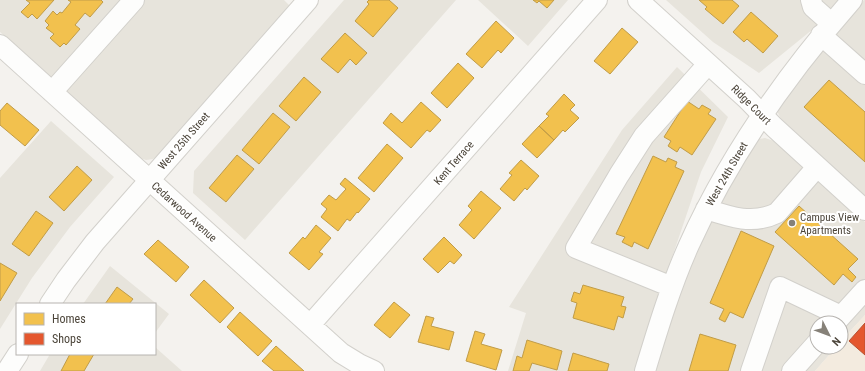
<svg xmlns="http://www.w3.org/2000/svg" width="865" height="371" font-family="'Roboto Condensed',sans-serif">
<rect width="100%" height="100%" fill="#f4f2ee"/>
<path fill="#e7e4dc" d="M0,0H284L290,6L159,155L153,159L146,160L140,158L0,32Z
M344,0H456L245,240L193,193L194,171Z
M478,0H568L528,46Z
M666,0H839L818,25L759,73L713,42Z
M864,0H865V197L786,125L781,119L777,111L779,104L843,23Z
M677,67L728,117L701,172L661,290L635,371H508L526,313L509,307L622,130Z
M51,121L114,177L70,227L32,278L0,329V178Z
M765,138L777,142L865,222V315L841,341V323H817V347H836L815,371H655L675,305L691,266L712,219L753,143L759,139Z
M110,266L169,314L155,333V304H83Z
M155,347L182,371H40L50,354H155Z"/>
<path fill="#f3ebdf" d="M865,315V371H815L836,347H841V341Z"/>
<path fill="#f2c14e" stroke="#c09c48" d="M26,0H54L37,19L32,14L28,18L21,12L30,3Z
M68,0H101L103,2L90,17L85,13L75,25L80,29L66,45L64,43L60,47L50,38L54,34L46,28L49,25L45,21L53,11L57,15L60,12L62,13L71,2Z
M369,0H389L398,8L373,37L355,21L369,4L367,2Z
M533,0H554L547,8L539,1L537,3Z
M699,0H732L739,6L723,24L705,9L707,7Z
M751,12L778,36L763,53L747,39L744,42L733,32Z
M496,21L514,38L501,53L498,50L482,68L466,54Z
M622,28L638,42L610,74L594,61Z
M345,33L367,53L356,65L350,59L338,73L321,59Z
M458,63L474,78L447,108L431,93Z
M304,77L321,92L296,121L279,106Z
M829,80L865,112V162L804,107Z
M564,94L575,105L570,110L579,118L565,132L563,130L554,140L539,126L549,116L546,114Z
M687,101L699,109L702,105L711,110L708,114L716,119L692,155L680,147L677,152L668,146L671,141L664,137Z
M421,102L441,120L430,132L427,130L411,148L383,123L391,113L402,123Z
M7,103L39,130L25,146L0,125V111Z
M273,113L290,127L259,164L242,150Z
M539,126L554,140L537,158L522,144Z
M387,144L403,158L374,192L358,178Z
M237,155L254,169L226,202L209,188Z
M653,156L666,162L668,158L677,162L675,167L684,171L648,249L634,242L632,247L622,242L625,237L616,234Z
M521,160L539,176L527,190L525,188L514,201L500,189L512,175L509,173Z
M77,166L92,180L64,211L49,197Z
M345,178L370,199L358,213L357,212L350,221L347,219L338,231L321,217L327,209L321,204L329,195L336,200L346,189L340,184Z
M481,191L501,208L474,239L459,225L472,210L468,206Z
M799,206L858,259L848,269L856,277L852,282L843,274L834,285L775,232Z
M36,211L53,223L29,256L12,244Z
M316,225L331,238L319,252L323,254L309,270L289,253L303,237L305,239Z
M741,231L774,246L743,318L730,312L725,322L719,319L724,309L710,303Z
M444,237L462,255L454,264L450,261L438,273L423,259Z
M158,240L189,267L176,282L144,254Z
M0,263L17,273L0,301Z
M204,280L234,308L220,323L190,295Z
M583,285L624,297L621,306L626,307L623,318L618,316L614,330L573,318L577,303L571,301L574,292L580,294Z
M117,287L133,299L129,304H105Z
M394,302L410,315L390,338L374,325Z
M240,312L272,341L258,356L227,327Z
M426,316L434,318L431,326L454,332L449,350L418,342Z
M475,331L485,334L481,344L502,350L496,370L466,361Z
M700,334L736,345L728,371H689Z
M527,340L562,351L557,370L532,363L529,371H513L517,356L522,358Z
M276,346L304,371H274L262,361Z
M573,353L609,364L607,371H568Z
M70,354H94L84,371H61Z"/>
<path fill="#e4572e" stroke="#b65131" d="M865,323V355L849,341Z"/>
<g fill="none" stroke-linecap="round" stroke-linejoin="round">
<defs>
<path id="minor" d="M638,0L747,99L774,127L865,210
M811,0L813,7L831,23
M821,35L865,74
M0,45L341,353L359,364L374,371
M52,92L134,0
M706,209C730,217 753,225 777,213L817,167
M672,287L576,248L619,175L644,136L708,64
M50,304L66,280L95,242L308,0
M835,323L865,290
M310,325L597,0
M7,371L18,354
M645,371C658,328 671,285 689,245C730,154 786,75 852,0
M751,371L780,287L841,316
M792,371L817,343"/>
</defs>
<use href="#minor" stroke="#d2d0cb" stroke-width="22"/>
<use href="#minor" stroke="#fdfdfc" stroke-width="20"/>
</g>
<circle fill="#868178" stroke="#fff" stroke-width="1.5" cx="792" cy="223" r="4"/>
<g text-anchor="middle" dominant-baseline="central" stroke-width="4" stroke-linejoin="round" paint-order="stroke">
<g font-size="11" fill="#4b4439" stroke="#fff">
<text transform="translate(751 105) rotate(45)">Ridge Court</text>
<text transform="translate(184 141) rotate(-49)">West 25th Street</text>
<text transform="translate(454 163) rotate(-49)">Kent Terrace</text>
<text transform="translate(727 174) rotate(-60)">West 24th Street</text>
<text transform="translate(184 212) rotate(42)">Cedarwood Avenue</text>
</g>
<g font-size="11" fill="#4b4439" stroke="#fff" text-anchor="start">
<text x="800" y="217">Campus View<tspan x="800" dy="13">Apartments</tspan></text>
</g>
</g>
<rect x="16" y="303" width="140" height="52" fill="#ffffff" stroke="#b7b4b0"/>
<rect x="24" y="313" width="20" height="12" fill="#f2c14e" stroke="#b7b4b0"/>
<text x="52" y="323" font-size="12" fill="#4b4439">Homes</text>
<rect x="24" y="333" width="20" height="12" fill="#e4572e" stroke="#b7b4b0"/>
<text x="52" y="343" font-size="12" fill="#4b4439">Shops</text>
<g transform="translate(829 335) rotate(132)"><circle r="19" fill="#ffffff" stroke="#b7b4b0"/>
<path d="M0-3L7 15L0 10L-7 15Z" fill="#868178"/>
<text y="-6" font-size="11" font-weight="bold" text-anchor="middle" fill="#4b4439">N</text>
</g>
</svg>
